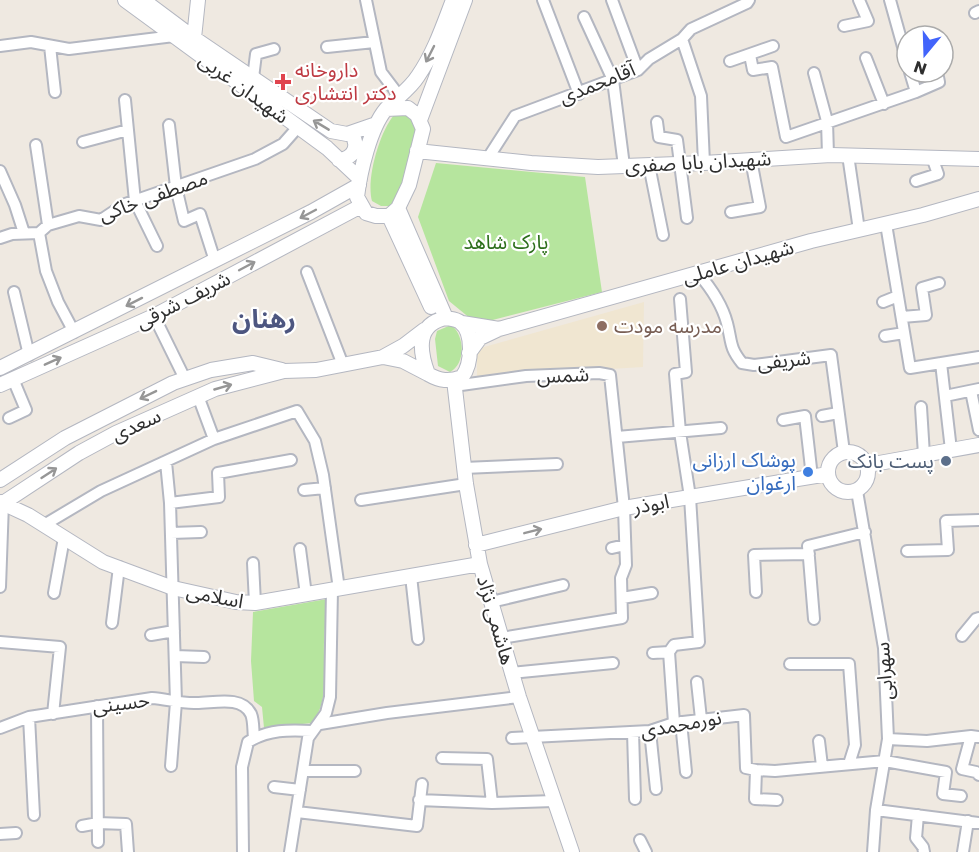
<svg xmlns="http://www.w3.org/2000/svg" width="979" height="852" font-family="Poppins,'Noto Sans Arabic',sans-serif">
<rect width="100%" height="100%" fill="#efe9e1"/>
<path fill="#f0e6d1" d="M644,302L643,367L477,377V349Z"/>
<path fill="#b6e59e" d="M407,114L414,118L417,127C411,152 409,187 390,206H381L372,201C366,180 379,133 394,115Z
M436,163L585,177L602,292L477,324L449,301L418,217Z
M451,325C465,335 466,364 450,372L438,366L435,339L437,331Z
M327,599C326,613 325,628 324,642C323,669 330,700 312,723L264,728L262,707L254,701L251,661L253,612Z"/>
<g fill="none" stroke-linecap="round" stroke-linejoin="round">
<defs>
<path id="street" d="M366,0L381,72L400,97
M543,0L579,94
M612,0L638,70
M890,0L907,61
M975,13L979,11
M584,17L613,80L624,166
M844,26L868,21L859,0
M682,39L701,96L704,163
M0,46L31,42L69,49L174,36
M50,46L55,92
M327,47L374,42
M750,55L753,70L772,67L786,137L916,92L910,72
M866,58L884,104
M730,61L773,46
M814,73L827,121L828,155
M253,78L256,54L274,49
M916,92L939,82L937,72
M125,100L135,201L157,246
M657,122L659,137L677,140L687,218
M169,125L176,187L184,221L200,214L215,261
M83,142L128,130
M36,145L48,225
M848,155L859,230
M488,158L515,116L638,70L649,59L682,39L691,29L747,3L749,0
M649,165L663,235
M0,171L15,205L24,233
M916,181L938,174L932,157
M731,212L760,207L751,160
M886,224L910,368L979,357
M39,233L46,271L58,302L74,332
M0,238L12,234L39,233L48,225L79,216L101,220L125,204L255,159L283,144L298,127
M307,272L343,365
M698,273C711,288 722,304 727,323C732,342 729,347 742,363L754,365L831,355L844,452
M14,292L29,355
M883,302L898,296
M154,316L185,379
M902,317L926,315L922,288L939,283
M885,336L904,333
M941,363L951,450
M454,386L526,376L599,373L610,375L624,508L626,565L621,578L622,618L501,638
M971,391L979,430
M198,396L214,439
M945,396L979,389
M921,407L924,455
M822,416L838,413
M9,418L26,410L13,379
M783,420L805,416L812,477
M617,437L721,428
M166,462L170,503L176,702L171,766
M464,468L557,464
M304,490L325,488
M857,491L884,648L888,739L876,810L873,852
M361,500L466,484
M170,503L219,497L218,473L291,460
M44,525L101,491L214,439L297,411L315,441L323,475L339,589
M171,533L201,532
M612,548L625,545
M300,549L306,595
M907,551L948,550L946,521L979,520
M253,563L255,603
M411,576L418,639
M0,587L3,503
M756,592L754,555L809,554
M54,593L64,538
M622,598L652,593
M491,602L563,585
M814,619L808,546L865,532
M112,623L119,567
M151,635L174,631
M962,636L976,619L979,618
M0,642L60,647L53,714
M653,653L669,652
M175,656L204,657
M790,664H849L855,745L849,764
M511,673L613,663
M697,682L701,719
M97,706L98,842
M29,717L34,815
M681,722L686,772
M674,723L669,652L674,645L699,642L690,497L680,432L675,374L686,372L680,299
M320,724L387,713L519,697
M0,728L29,717L152,698C166,699 179,703 194,703C211,704 241,694 251,714C254,721 253,731 254,738
M650,731L656,789
M633,732L635,799
M971,736L962,769L976,772L979,775
M512,738L650,731L674,723L744,715L746,768L756,770L775,771L885,761L946,772L943,794L961,796
M888,739L927,741L971,736L979,737
M819,741L822,766
M442,758L487,759L492,803
M756,770L755,799L777,800
M303,771H355
M274,787L300,790
M419,800L492,803L554,801
M876,810L979,823
M297,812L417,826L422,784
M918,815L916,838L923,847L924,852
M82,826L98,823L126,824L128,852
M0,834L16,833
M640,840L646,852
M243,852L242,767L248,742C269,729 289,730 313,731
M290,852L308,738L326,713L330,697L332,590
M963,852L968,821"/>
<path id="secondary" d="M125,0L327,148L360,179
M143,0L194,38L331,131L347,134L376,124
M194,38L198,0
M386,109L408,108L417,115L423,129L409,185L398,208L389,216H376L366,213L357,197C360,172 370,128 386,109C396,98 410,89 418,76C434,53 443,26 453,0
M420,120L465,0
M417,151L531,163L598,167L704,163L831,155L979,159
M339,160C354,158 360,146 351,133
M398,208L446,318
M389,216L431,307
M446,318C451,319 456,319 460,322C474,332 472,364 462,377C449,382 440,381 428,374C419,350 416,324 446,318Z
M462,323L499,329
M469,353L480,338L499,329L811,241L923,215L979,199
M383,357L403,361L428,374
M0,368L311,212L359,185
M454,380L466,484L480,564L519,697L572,852
M0,385L154,316L361,206
M828 472a20 20 0 1 1 40 0a20 20 0 1 1-40 0Z
M868,465L979,445
M0,480L65,438L173,383L211,370L253,363L282,370
M0,502L28,515L103,562L173,588L236,602L255,603L480,564
M0,505L79,453L116,433L215,389L284,371L316,370L383,357L403,346L424,330
M476,545L624,508L828,474"/>
</defs>
<use href="#street" stroke="#b4b7c1" stroke-width="14"/>
<use href="#secondary" stroke="#b4b7c1" stroke-width="16"/>
<use href="#street" stroke="#fff" stroke-width="10"/>
<use href="#secondary" stroke="#fff" stroke-width="14"/>
</g>
<defs><path id="oneway-shaft" d="M-6 0H5M1.5-3L5.5 0L1.5 3" fill="none" stroke-width="1.6" stroke-linecap="round" stroke-linejoin="round" transform="scale(1.5)"/></defs>
<g stroke="#969696">
<use href="#oneway-shaft" transform="translate(430 54) rotate(117)"/>
<use href="#oneway-shaft" transform="translate(321 125) rotate(-149)"/>
<use href="#oneway-shaft" transform="translate(308 214) rotate(152)"/>
<use href="#oneway-shaft" transform="translate(247 266) rotate(-28)"/>
<use href="#oneway-shaft" transform="translate(134 302) rotate(153)"/>
<use href="#oneway-shaft" transform="translate(53 361) rotate(-24)"/>
<use href="#oneway-shaft" transform="translate(223 387) rotate(-16)"/>
<use href="#oneway-shaft" transform="translate(148 395) rotate(154)"/>
<use href="#oneway-shaft" transform="translate(49 473) rotate(-33)"/>
<use href="#oneway-shaft" transform="translate(533 531) rotate(-14)"/>
</g>
<path fill="#e0444e" stroke="#fff" stroke-width="2" d="M280 73h6v6h6v6h-6v6h-6v-6h-6v-6h6z"/>
<circle fill="#8d6e63" stroke="#fff" stroke-width="2" cx="602" cy="326" r="6"/>
<circle fill="#5c6f8a" stroke="#fff" stroke-width="2" cx="946" cy="461" r="6"/>
<circle fill="#3f7fe0" stroke="#fff" stroke-width="2" cx="808" cy="472" r="6"/>
<g text-anchor="middle" dominant-baseline="central" stroke-width="4.5" stroke-linejoin="round" paint-order="stroke">
<g font-size="20" fill="#be3a42" stroke="#fff" text-anchor="start">
<text x="295" y="70">داروخانه<tspan x="295" dy="23">دکتر انتشاری</tspan></text>
</g>
<g font-size="20" fill="#2e2e2e" stroke="#fff">
<text transform="translate(597 83) rotate(-22)">آقامحمدی</text>
<text transform="translate(244 88) rotate(36)">شهیدان غربی</text>
<text transform="translate(698 162) rotate(-3)">شهیدان بابا صفری</text>
<text transform="translate(153 196) rotate(-20)">مصطفی خاکی</text>
<text transform="translate(738 262) rotate(-16)">شهیدان عاملی</text>
<text transform="translate(183 300) rotate(-27)">شریف شرقی</text>
<text transform="translate(784 360) rotate(-6)">شریفی</text>
<text transform="translate(563 375) rotate(-2)">شمس</text>
<text transform="translate(136 425) rotate(-25)">سعدی</text>
<text transform="translate(651 504) rotate(-10)">ابوذر</text>
<text transform="translate(215 596) rotate(11)">اسلامی</text>
<text transform="translate(496 620) rotate(74)">هاشمی نژاد</text>
<text transform="translate(884 671) rotate(-94)">سهرابی</text>
<text transform="translate(121 703) rotate(-7)">حسینی</text>
<text transform="translate(681 724) rotate(-10)">نورمحمدی</text>
</g>
<g font-size="20" fill="#2c6e1b" stroke="#fff">
<text x="506" y="242">پارک شاهد</text>
</g>
<g font-size="20" fill="#785e54" stroke="#fff" text-anchor="start">
<text x="614" y="326">مدرسه مودت</text>
</g>
<g font-size="20" fill="#366cbe" stroke="#fff" text-anchor="end">
<text x="796" y="460">پوشاک ارزانی<tspan x="796" dy="23">ارغوان</tspan></text>
</g>
<g font-size="20" fill="#4e5e75" stroke="#fff" text-anchor="end">
<text x="934" y="461">پست بانک</text>
</g>
<g font-size="26" font-weight="bold" fill="#4d5680" stroke="#fff">
<text x="264" y="319">رهنان</text>
</g>
</g>
<g transform="translate(925 54) rotate(199)"><circle r="28" fill="#ffffff" stroke="#ababab" stroke-width="1.5"/>
<path d="M0-4.5L10 22L0 15L-10 22Z" fill="#4264fb"/>
<text y="-9" font-size="16" font-weight="bold" text-anchor="middle" fill="#2e2e2e">N</text>
</g>
</svg>
